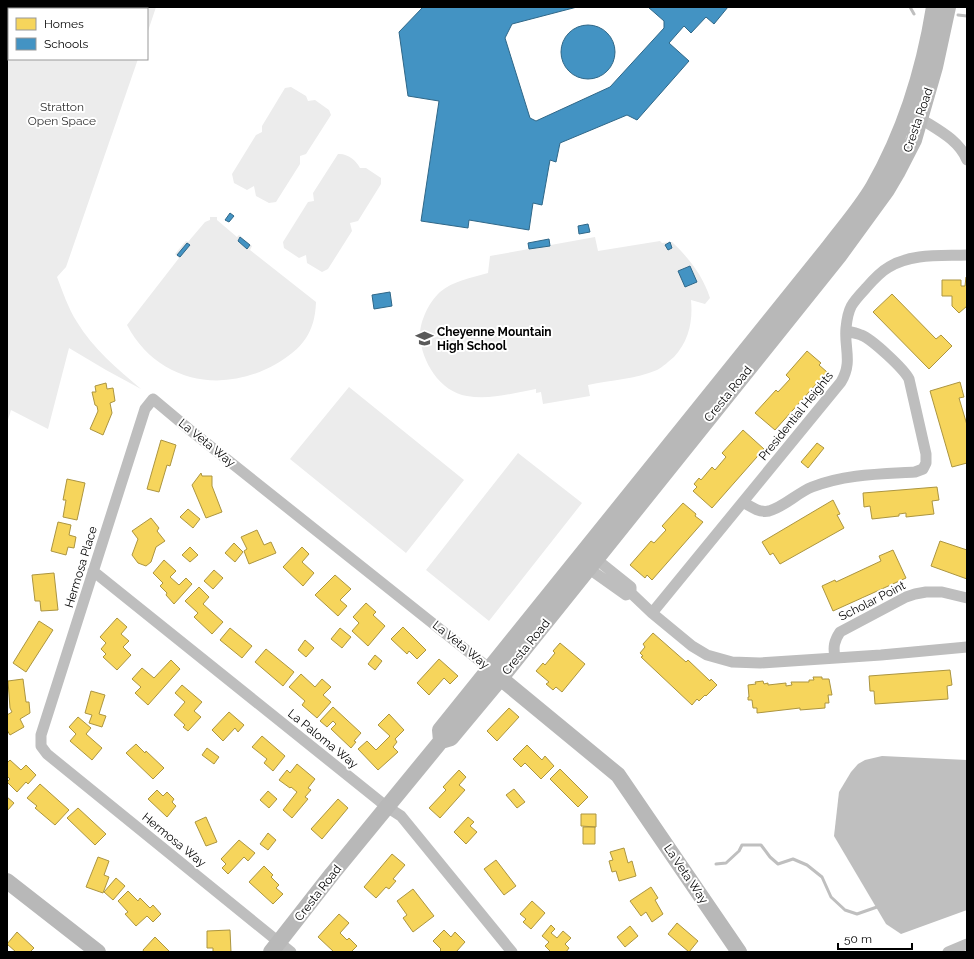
<svg xmlns="http://www.w3.org/2000/svg" width="974" height="959" font-family="Raleway,sans-serif">
<rect width="100%" height="100%" fill="#fff"/>
<path fill="#ececec" d="M7,7H156L147,34V9H9V59H138L66,267L57,277C63,292 68,308 77,322C93,349 118,369 141,389L106,370L69,348L48,429L11,410L7,423Z
M291,87L306,96L308,101L315,100L329,110L331,115L306,154L300,156V164L276,202L269,203L256,196L254,186L247,190L234,183L232,174L256,135L262,132V126L285,88Z
M338,154C347,153 356,160 360,168H366L381,178V184L358,221L350,223L352,231L328,269L322,272L307,263L306,255L299,258L284,248L283,242L308,202L314,201L313,193Z
M210,217H217V220L237,237L239,235L252,246L250,250L316,302C315,333 302,349 276,364C222,395 157,382 127,325L179,258L175,254L186,241L188,242L205,222L210,220Z
M595,237L598,251L660,241L662,243L672,242C689,258 703,276 710,298L705,304L691,300C693,321 689,341 674,357C669,361 663,367 657,370C636,379 611,380 588,385L590,396L543,404L541,392L536,393V389C513,393 490,400 467,396C440,392 421,361 420,335C420,321 429,302 440,292C453,281 471,278 488,273L490,256Z
M349,387L464,480L406,553L290,459Z
M518,453L582,503L489,621L426,570Z"/>
<path fill="#bfbfbf" d="M882,756L967,760V910L901,934L886,924L834,836L839,792L851,772L858,764L865,760Z"/>
<path fill="#f6d55c" stroke="#ac9540" d="M966,277H967V306L959,313L952,306V296H942V280H961V286H965Z
M892,294L936,339L941,335L952,346L929,369L873,312Z
M807,351L821,363L819,365L827,372L775,430L755,413L776,390L778,392L790,379L786,375Z
M960,382L964,397L959,398L967,425V463L952,467L930,391Z
M106,383L107,389L113,388L115,401L110,403L112,413L103,435L90,429L98,411L97,406L95,405L92,392H96L95,386Z
M743,430L764,449L712,508L693,491L697,487L694,484L699,478L701,480L712,467L715,470L726,457L722,453Z
M161,440L176,445L170,466L167,465L159,492L147,489Z
M817,443L824,448L808,468L801,462Z
M201,473L202,476H212V486L222,512L206,518L192,485Z
M67,479L85,483L77,520L63,517L66,500H63Z
M937,487L939,500L932,501L934,514L906,517V513L899,514V516L872,519L870,506L864,507L863,493Z
M833,500L840,514L837,515L844,528L780,564L773,553L770,555L762,542Z
M683,503L696,514L695,516L703,522L652,580L647,575L645,578L630,565L651,541L654,543L666,530L662,526Z
M188,509L200,519L193,528L180,517Z
M151,518L159,528L157,531L165,541L156,547L151,562L146,566L138,563L132,555L138,539L132,531Z
M58,522L71,525L69,535L76,537L74,548L68,547L66,555L51,551Z
M257,530L264,545L271,542L276,553L249,564L244,551L247,549L241,537Z
M940,541L967,550V579L931,566Z
M234,543L243,552L235,562L225,553Z
M190,547L198,555L190,562L182,555Z
M302,547L309,554L302,562L314,573L303,586L283,567Z
M893,550L906,578L833,611L822,586L835,580L836,582L881,561L879,556Z
M164,560L176,571L170,577L179,585L186,578L192,584L174,604L166,595L167,593L160,586L163,583L153,573Z
M214,570L223,578L213,589L204,581Z
M54,573L58,610L41,611L40,601H35L32,575Z
M335,575L351,589L340,600L347,606L338,616L315,595Z
M199,587L209,597L203,604L223,622L212,634L194,617L198,613L185,601Z
M366,603L376,612L373,615L385,626L368,646L352,631L359,623L353,617Z
M117,618L127,627L121,634L129,641L123,647L131,655L117,670L103,657L106,654L101,649L106,643L100,637Z
M39,621L53,630L26,672L13,663Z
M403,627L426,650L417,659L409,651L407,654L391,639Z
M230,628L252,646L242,658L220,640Z
M340,628L351,637L342,648L331,639Z
M653,633L686,662L688,660L710,681L711,679L717,685L706,696L705,695L699,701L697,699L692,705L641,657L643,656L640,653L645,647L643,644Z
M305,640L314,648L306,657L298,650Z
M560,643L585,664L562,692L556,687L553,690L546,684L549,682L536,671L543,663L545,665L555,653L553,651Z
M266,649L294,672L283,686L255,662Z
M375,655L382,661L375,670L368,664Z
M439,659L458,676L450,684L444,678L429,695L417,683Z
M171,660L180,669L148,705L135,693L141,687L132,679L142,668L154,678Z
M950,670L952,685L947,686L948,699L875,704L874,691H870L869,676Z
M301,674L315,687L322,679L331,687L323,695L331,702L317,718L302,705L305,701L289,687Z
M813,677H822V679H829L832,695H828L829,703H825V708L800,710V708L757,713V708H753L752,700H748V697H749L748,685L756,684L755,682L763,681L764,684L768,683V685L786,683V686L792,685L791,682H809V680H814Z
M23,679L26,702H29L30,713L20,719L24,727L10,735L7,730V715L12,712L10,708L8,681Z
M182,685L202,702L194,711L201,717L188,731L183,727L185,725L174,715L185,702L175,693Z
M91,691L105,695L99,714L106,716L102,727L89,723L92,715L85,713Z
M333,707L361,733L354,741L356,742L351,748L331,729L336,724L333,721L327,727L320,721Z
M509,708L519,717L497,741L487,731Z
M229,712L244,725L238,732L235,728L223,741L212,730Z
M389,714L404,730L395,739L397,742L393,747L398,752L378,770L358,749L367,741L376,750L390,736L378,725Z
M78,717L91,728L86,734L102,748L92,760L70,741L76,734L69,727Z
M262,736L285,756L273,771L264,763L267,759L252,747Z
M136,744L145,753L146,751L164,768L153,779L126,753Z
M527,745L542,760L545,756L554,766L541,779L525,763L521,767L513,759Z
M207,748L219,757L214,764L202,755Z
M10,760L21,770L26,765L36,775L28,784L26,782L17,792L7,782L10,779L7,776V763Z
M297,764L315,779L308,788L311,790L305,797L308,799L292,818L283,810L297,792L291,787L290,788L279,780L287,770L290,773Z
M560,769L588,797L578,807L550,779Z
M459,770L466,777L459,785L465,790L440,818L429,808L446,790L443,787Z
M40,784L69,810L55,825L35,808L37,806L27,798Z
M514,789L525,802L517,808L506,795Z
M157,790L163,796L167,792L174,799L172,802L176,806L167,817L148,799Z
M268,791L277,799L269,808L260,800Z
M7,797L14,803L7,811Z
M338,799L348,808L322,839L311,829Z
M78,808L106,834L95,845L67,818Z
M581,814H596V827L581,826Z
M206,817L217,842L206,846L195,822Z
M468,817L474,822L470,826L477,832L466,844L454,832Z
M583,827H595V844H583Z
M268,833L276,840L268,850L260,844Z
M239,840L255,853L248,861L244,857L228,874L222,868L226,864L221,859Z
M624,848L628,863L632,861L636,876L619,881L616,871L612,872L609,861L613,860L610,852Z
M392,854L405,865L393,879L396,881L389,889L386,887L376,898L364,887Z
M98,857L109,861L104,875L109,877L103,893L86,887Z
M496,860L516,886L504,895L484,869Z
M264,866L273,875L271,877L279,885L276,888L283,894L273,904L249,882Z
M116,878L125,886L113,900L104,892Z
M651,887L658,898L655,900L663,914L652,922L646,912L641,916L630,901Z
M413,889L434,916L413,932L403,918L407,915L397,901Z
M128,891L138,901L140,898L150,908L153,905L161,914L153,922L147,916L136,926L125,914L128,912L118,901Z
M532,901L545,913L531,929L523,922L526,919L520,914Z
M339,914L349,923L340,933L347,940L349,938L357,946L351,952H334L318,937Z
M677,923L698,941L689,952L668,934Z
M551,925L555,929L551,933L557,938L563,931L571,938L565,944L569,948L566,952H551L545,946L549,942L542,936Z
M630,926L638,936L625,947L617,937Z
M230,930L231,952H213V948H207V931Z
M444,930L451,937L455,932L465,942L456,952H442L440,950L441,949L433,941Z
M17,932L34,948L30,952H16L7,944Z
M155,937L170,952H144L143,950Z"/>
<path fill="#4393c3" stroke="#2f6788" d="M423,7H577L512,24L505,38L530,118L536,121L610,87L664,28V21L648,7H728L714,24L706,17L691,33L684,26L669,43L689,61L637,120L627,115L560,143L556,162L550,160L542,205L533,203L529,230L469,220L468,228L421,221L439,101L408,96L399,32Z
M561 52a27 27 0 1 1 54 0a27 27 0 1 1-54 0Z
M230,213L234,216L229,222L225,220Z
M588,224L590,232L579,234L578,226Z
M240,237L250,245L247,249L238,241Z
M549,239L550,246L529,249L528,243Z
M670,242L672,248L668,250L665,245Z
M187,243L190,245L180,257L177,255Z
M690,266L697,282L685,287L678,271Z
M390,292L392,306L374,309L372,295Z"/>
<g fill="none" stroke-linecap="round" stroke-linejoin="round">
<path stroke="#bfbfbf" stroke-width="3" d="M910,7L914,14
M958,15L967,16
M716,864L726,863L739,851L742,845H761L770,857L778,864L793,859L807,865L822,877L831,897L845,910L857,914L877,907"/>
<path stroke="#bebebe" stroke-width="11" d="M921,119C938,130 959,140 967,160
M743,502C751,507 759,513 769,511C784,507 797,493 812,487C845,474 880,474 915,472L923,469L926,463V454L909,379C904,369 872,339 861,335C856,333 851,332 846,331
M596,559L631,587V593L652,613L692,646L707,655L732,662L760,663L881,655L967,647
M588,568L626,595L631,593
M93,571L387,807L401,816L512,952
M652,613L841,382C853,362 844,348 846,328C848,307 852,303 866,288C873,280 880,272 889,267C912,253 941,256 967,255
M835,658C833,647 834,641 840,632L906,597L915,594L926,592H942L967,598
M291,952L47,754L41,746V735L145,409L153,399L190,430L490,669
M948,952L967,944"/>
<path stroke="#b8b8b8" stroke-width="16" d="M493,672L618,775L739,952
M441,741L440,730L828,248C843,228 860,209 873,187C904,133 924,69 934,7
M7,881L98,952
M271,952L332,874L441,741L451,738L501,678L839,256L887,190L897,173L914,140L935,67L948,7"/>
</g>
<defs>
<symbol id="school-bare" viewBox="-9 -9 18 18"><path d="M0-5L7-2L0 1L-7-2ZM-4 1L0 2.5L4 1V4Q0 6-4 4Z" fill="#595959" stroke="#fff" stroke-width="2.5" paint-order="stroke"/></symbol>
</defs>
<g fill-rule="evenodd">
<use href="#school-bare" x="412" y="326" width="25" height="25"/>
</g>
<g text-anchor="middle" dominant-baseline="central" stroke-width="4" stroke-linejoin="round" paint-order="stroke">
<g font-size="12" fill="#333" stroke="#fff">
<text x="62" y="107">Stratton<tspan x="62" dy="14">Open Space</tspan></text>
</g>
<g font-size="12" fill="#000" stroke="#fff">
<text transform="translate(918 120) rotate(-71)">Cresta Road</text>
<text transform="translate(728 394) rotate(-51)">Cresta Road</text>
<text transform="translate(796 416) rotate(-51)">Presidential Heights</text>
<text transform="translate(207 443) rotate(39)">La Veta Way</text>
<text transform="translate(81 567) rotate(-73)">Hermosa Place</text>
<text transform="translate(872 601) rotate(-27)">Scholar Point</text>
<text transform="translate(461 645) rotate(39)">La Veta Way</text>
<text transform="translate(526 647) rotate(-51)">Cresta Road</text>
<text transform="translate(323 739) rotate(39)">La Paloma Way</text>
<text transform="translate(174 840) rotate(39)">Hermosa Way</text>
<text transform="translate(686 874) rotate(56)">La Veta Way</text>
<text transform="translate(318 893) rotate(-52)">Cresta Road</text>
</g>
<g font-size="12" font-weight="bold" fill="#000" stroke="#fff" text-anchor="start">
<text x="437" y="332">Cheyenne Mountain<tspan x="437" dy="14">High School</tspan></text>
</g>
</g>
<rect width="974" height="959" fill="none" stroke="#000000" stroke-width="16"/>
<rect x="8" y="8" width="140" height="52" fill="#ffffff" stroke="#999999"/>
<rect x="16" y="18" width="20" height="12" fill="#f6d55c" stroke="#999999"/>
<text x="44" y="28" font-size="12" fill="#000000">Homes</text>
<rect x="16" y="38" width="20" height="12" fill="#4393c3" stroke="#999999"/>
<text x="44" y="48" font-size="12" fill="#000000">Schools</text>
<path d="M838 943v6h74v-6" fill="none" stroke="#000000" stroke-width="2"/>
<text x="844" y="943" font-size="12" fill="#000000" stroke="#ffffff" stroke-width="3" paint-order="stroke">50 m</text>
</svg>
